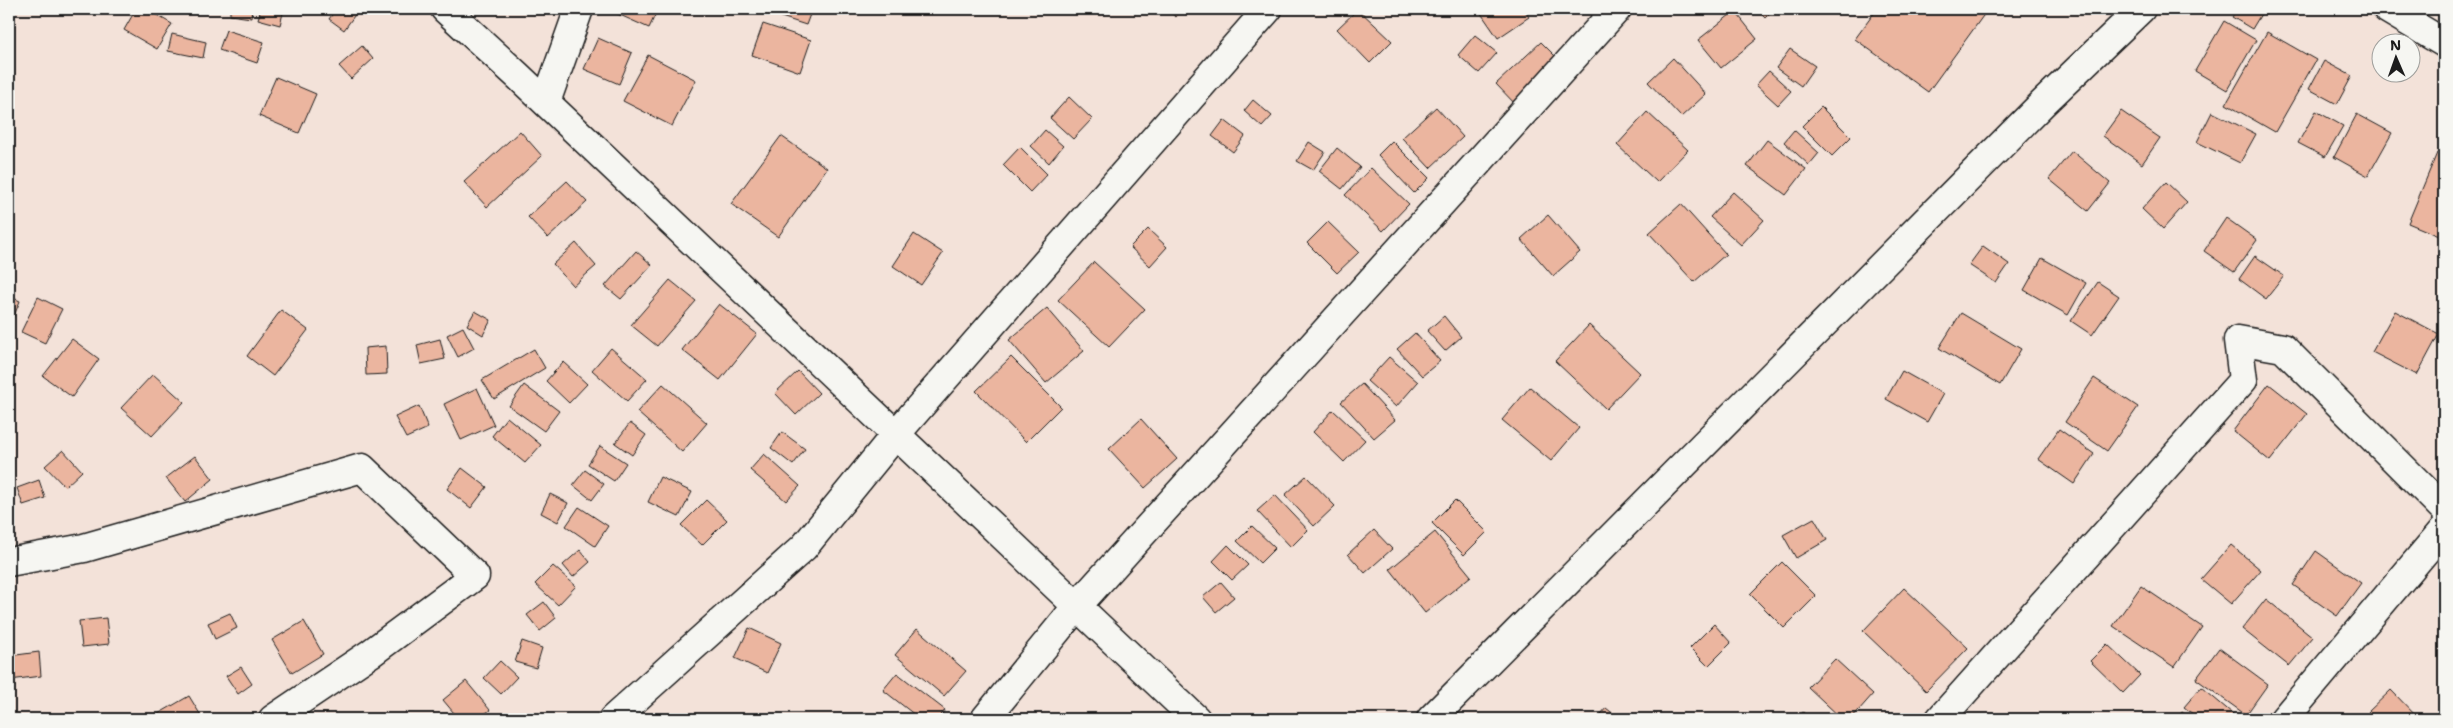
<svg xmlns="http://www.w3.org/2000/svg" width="2453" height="728" font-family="'Shantell Sans',sans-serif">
<rect width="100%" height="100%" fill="#f3e2d9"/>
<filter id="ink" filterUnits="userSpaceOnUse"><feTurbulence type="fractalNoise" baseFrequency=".02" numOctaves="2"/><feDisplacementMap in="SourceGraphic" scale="10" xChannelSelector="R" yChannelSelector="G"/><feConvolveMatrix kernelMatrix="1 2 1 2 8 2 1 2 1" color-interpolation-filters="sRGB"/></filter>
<g filter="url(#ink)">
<path fill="#ebb59f" stroke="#1c1c1c" d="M136,9H146L172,24L157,49L124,30Z
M230,9H252L251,18L230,15Z
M261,9H284L280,25L258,19Z
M336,9H359L344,30L329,19Z
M612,9H658L649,28L611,11Z
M778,9H812L806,25L775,15Z
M1166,9H1183L1176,17Z
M1358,9L1392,41L1370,63L1337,29Z
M1478,9H1523L1529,17L1498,38Z
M1756,9H1774L1765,18Z
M1877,9H1988L1928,92L1855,39Z
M2237,9H2264L2252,29L2232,17Z
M1735,11L1757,39L1721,68L1698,40Z
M2224,21L2256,40L2227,90L2195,71Z
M763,24L811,40L800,72L752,55Z
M226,30L264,42L257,63L219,50Z
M2267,32L2316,60L2275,132L2226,104Z
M172,34L206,42L203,58L168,51Z
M1475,35L1497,53L1479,73L1458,55Z
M598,38L632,53L619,84L584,69Z
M1541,42L1562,63L1517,106L1496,84Z
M362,46L373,59L351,79L339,66Z
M1790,49L1815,66L1801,86L1776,68Z
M648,55L696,80L672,126L623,101Z
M1673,58L1706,94L1681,117L1648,82Z
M2324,61L2352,76L2337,104L2309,89Z
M1769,71L1791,91L1778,105L1756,85Z
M276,77L316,94L299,133L259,116Z
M1069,97L1092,119L1073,139L1050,118Z
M1253,100L1272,116L1262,127L1244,111Z
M1436,107L1463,137L1430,168L1402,138Z
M1821,107L1851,137L1832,156L1802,126Z
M2121,111L2160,138L2142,164L2103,136Z
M2316,111L2343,126L2325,157L2298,143Z
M1647,112L1688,150L1657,182L1617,145Z
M2212,112L2256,134L2240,163L2197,142Z
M2357,114L2392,133L2368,176L2334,157Z
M1224,120L1245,136L1233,152L1212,136Z
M1045,130L1063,146L1049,163L1031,146Z
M1794,130L1819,153L1809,165L1784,142Z
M520,131L542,156L487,207L464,182Z
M781,136L827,168L778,237L731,204Z
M1767,140L1806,169L1786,195L1747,166Z
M1392,141L1429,178L1414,193L1378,155Z
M1309,142L1325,152L1313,170L1297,161Z
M1020,147L1047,174L1030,192L1003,165Z
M1337,148L1360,167L1342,189L1319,171Z
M2072,151L2110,183L2088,211L2049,179Z
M2437,153L2444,156V238L2408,223Z
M1371,168L1409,204L1383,231L1345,195Z
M567,181L587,202L548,238L528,217Z
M2166,182L2187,202L2163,229L2142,209Z
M1733,192L1764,220L1741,245L1710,217Z
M1681,204L1726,254L1694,282L1649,233Z
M1548,215L1580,252L1553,276L1521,239Z
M2226,218L2257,240L2234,272L2204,251Z
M1328,222L1359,252L1337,273L1307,243Z
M1148,229L1167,247L1150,266L1130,247Z
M914,234L943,253L921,285L893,266Z
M576,243L596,266L573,286L553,264Z
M1983,246L2009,264L1996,283L1969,265Z
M636,251L652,265L621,299L605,286Z
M2255,256L2284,276L2266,299L2239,279Z
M2042,258L2086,283L2068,315L2024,290Z
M1094,262L1145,309L1109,347L1058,300Z
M670,280L696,301L657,346L631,325Z
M2098,282L2119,296L2092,335L2071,321Z
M9,296L20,301L9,328Z
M38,297L62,309L45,343L21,332Z
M719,304L757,334L720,380L682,350Z
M1047,308L1084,351L1046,383L1009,340Z
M281,310L308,330L273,376L247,356Z
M475,311L491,320L483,335L467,325Z
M2395,311L2439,334L2417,375L2372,352Z
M1961,313L2021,349L2000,385L1939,348Z
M1444,316L1461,337L1445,351L1427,331Z
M1589,325L1640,373L1606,409L1555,361Z
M463,327L474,348L458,357L447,335Z
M1415,333L1440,361L1422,376L1397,349Z
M72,339L99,359L72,397L43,376Z
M440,339L445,359L421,364L417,345Z
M386,346L387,374L366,375L365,348Z
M611,348L647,379L627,401L592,370Z
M534,349L545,368L494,399L482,380Z
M1011,357L1061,407L1026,442L976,391Z
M1389,357L1418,382L1396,407L1367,381Z
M563,362L587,384L569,403L546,381Z
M798,371L819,393L796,415L775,393Z
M1902,371L1943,394L1927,422L1886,399Z
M153,374L184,402L152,436L121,408Z
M2094,378L2138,407L2107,451L2065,422Z
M663,384L707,423L682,452L637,412Z
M1362,384L1395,420L1374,438L1341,402Z
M2269,384L2307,414L2270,461L2233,431Z
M524,385L559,411L544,431L509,406Z
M1530,387L1579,428L1551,461L1502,420Z
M477,388L494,425L461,440L444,404Z
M419,406L428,428L406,438L395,417Z
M1333,410L1365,440L1344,462L1313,432Z
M507,417L541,445L525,463L492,436Z
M1141,419L1177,459L1145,488L1109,449Z
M630,423L646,435L632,455L615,443Z
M2059,429L2094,454L2074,484L2038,459Z
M782,432L805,449L793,465L771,448Z
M600,446L626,463L614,481L588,464Z
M63,450L82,471L65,487L45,466Z
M764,454L800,486L786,501L750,470Z
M195,456L213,479L185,502L166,478Z
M462,468L487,487L471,508L447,489Z
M585,470L604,484L592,500L573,485Z
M1306,476L1335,506L1314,526L1285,495Z
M660,477L692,492L679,517L648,502Z
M39,480L45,498L23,505L17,488Z
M550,494L568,503L558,522L541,513Z
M1275,495L1308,530L1291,547L1257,511Z
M706,500L727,520L702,545L681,525Z
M1455,500L1487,532L1464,555L1432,523Z
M579,507L608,526L595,546L566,526Z
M1814,518L1827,540L1796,558L1783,535Z
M1252,526L1275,548L1260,563L1237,541Z
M1374,530L1392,549L1365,573L1348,554Z
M1435,532L1471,576L1425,613L1390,569Z
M1228,545L1248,565L1232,580L1213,561Z
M2231,545L2261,570L2231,604L2201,579Z
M580,550L590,562L573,577L563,565Z
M2316,551L2361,583L2337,616L2293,585Z
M1782,562L1816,596L1784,628L1750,594Z
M553,566L576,586L558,605L535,584Z
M1221,582L1234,597L1216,612L1203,597Z
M2141,586L2202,627L2174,667L2113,626Z
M1904,588L1968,648L1926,691L1863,631Z
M2266,599L2313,637L2289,666L2242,629Z
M544,602L556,618L540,631L527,615Z
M230,613L237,628L215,639L208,623Z
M106,618L109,644L82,647L79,621Z
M304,621L323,654L292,673L272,640Z
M1714,624L1731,643L1708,666L1690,648Z
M749,628L781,643L767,673L735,658Z
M917,629L966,671L944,696L895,655Z
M522,641L542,648L536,668L515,662Z
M2107,644L2140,675L2123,693L2090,661Z
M2219,648L2268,684L2246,715L2196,679Z
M39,652L41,676L10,680L9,656Z
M1835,659L1873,694L1851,719H1842L1808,687Z
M500,661L517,677L501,694L484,678Z
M241,667L252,684L238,694L226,676Z
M897,673L945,710L938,719H920L883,690Z
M466,681L490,710L478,719H459L443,700Z
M2201,687L2239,719H2199L2184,707Z
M2391,690L2419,719H2375L2368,712Z
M189,696L203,719H161L158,714Z
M1606,708L1620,719H1597Z
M1803,712L1810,719H1795Z
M2182,712L2191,719H2176Z"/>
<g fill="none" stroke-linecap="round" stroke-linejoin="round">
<defs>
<path id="minor" d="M445,9L517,75L1196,719
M2387,9L2444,43
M546,102L579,9
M9,562L84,548L362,468L475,576L371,653L273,719
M613,719L804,547L896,434L1268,9
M985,719L1077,606L1617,9
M1431,719L2043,103L2141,9
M1940,719L2243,380L2238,340L2283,348L2444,509
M2284,719L2444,529"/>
</defs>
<use href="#minor" stroke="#1c1c1c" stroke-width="31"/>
<use href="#minor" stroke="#f6f6f2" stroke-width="28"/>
</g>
</g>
<rect width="2453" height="728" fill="none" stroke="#f6f6f2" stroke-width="30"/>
<rect x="15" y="15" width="2423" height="698" fill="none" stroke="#1c1c1c" stroke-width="2" filter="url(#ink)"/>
<g transform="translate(2396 58) rotate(358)"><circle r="24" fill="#f6f6f2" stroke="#9f9f9c"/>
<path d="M0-4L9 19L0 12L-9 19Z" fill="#1c1c1c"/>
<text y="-8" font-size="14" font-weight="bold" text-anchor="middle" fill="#1c1c1c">N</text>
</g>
</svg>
